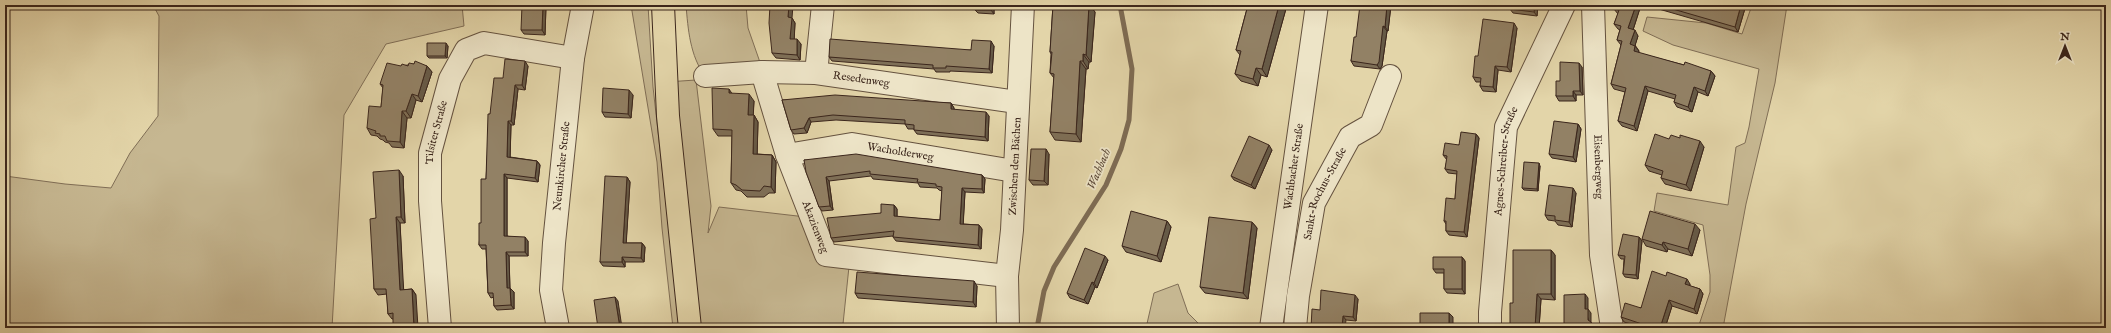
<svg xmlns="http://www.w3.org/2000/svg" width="2111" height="333" font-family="'IM FELL English',serif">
<rect width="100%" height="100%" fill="#e3d5a9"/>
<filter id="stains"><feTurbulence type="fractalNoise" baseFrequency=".005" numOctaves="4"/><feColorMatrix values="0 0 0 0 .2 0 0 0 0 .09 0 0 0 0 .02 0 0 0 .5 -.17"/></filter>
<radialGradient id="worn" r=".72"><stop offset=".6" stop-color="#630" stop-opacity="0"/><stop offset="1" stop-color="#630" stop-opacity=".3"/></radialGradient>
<path fill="#c6b791" stroke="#806e56" d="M153,5H462L464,26L386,44L344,115L332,328H5V176L65,184L111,188L130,153L158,116L159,16Z
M631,5H648L653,87L680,328H673L662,228L657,162Z
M686,5H746L748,28L762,68L705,76C690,56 688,29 686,5Z
M1752,5H1787L1775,83L1746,204L1723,328H1698L1710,292V275L1703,225L1654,211L1657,193L1728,205L1736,147L1745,143L1749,127L1759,69L1673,45L1643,31L1647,17L1706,23L1742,34Z
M696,80L711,206L708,233L719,207L806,217L826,255L850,257L843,324L878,328H690L666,82Z
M1178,284L1188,313L1203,328H1146L1154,293Z"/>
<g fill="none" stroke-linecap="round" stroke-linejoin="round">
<path stroke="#7e6c54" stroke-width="5" d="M1037,328L1044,291L1054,267L1106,185L1121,149L1129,120L1132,69L1120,5"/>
<defs>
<g id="minor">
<path id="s1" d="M1593,5L1601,255L1612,328"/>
<path id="s2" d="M762,72L787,155L826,255L1007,276"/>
<path d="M816,73L823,5"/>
<path id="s3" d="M705,76L762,72L816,73L1017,102"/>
<path id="s4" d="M787,155L852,144L1014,171"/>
<path id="s5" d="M440,328L430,201V153L450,79L466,50L484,43L573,58"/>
<path id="s6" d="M558,328L551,290L554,243L573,58L583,5"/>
<path id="s7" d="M1008,328L1007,276L1012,230L1023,5"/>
<path id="s8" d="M1271,328L1317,5"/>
<path id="s9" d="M1295,328L1298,296L1314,203L1350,137L1371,125L1390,76"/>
<path id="s10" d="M1490,328V312L1506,127L1564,5"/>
</g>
<path id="major" d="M663,5L668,116L690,328"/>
</defs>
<use href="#minor" stroke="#65523f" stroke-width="24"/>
<use href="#major" stroke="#3b261c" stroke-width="24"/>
<use href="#minor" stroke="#ede4c7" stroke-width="22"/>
<use href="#major" stroke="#e3d5a9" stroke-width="22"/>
</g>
<path fill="#7e6f57" stroke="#3b261c" d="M976,5H994V14L978,13L975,10Z
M1053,5H1090L1095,12L1091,62H1089L1088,69H1086L1081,142L1055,140L1050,132L1054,78L1050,73L1051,54L1050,52Z
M1248,5H1287L1267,77L1261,75L1258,86L1241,81L1235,74L1240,55L1236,50Z
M1391,5L1388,31H1387L1382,66L1380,69L1354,66L1351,61L1356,37Z
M1510,5H1538L1537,16L1513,13L1510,9Z
M1641,5L1633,30L1638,36L1635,45L1639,51L1638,53L1684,65L1711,71L1715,76L1708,96L1698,92L1692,112L1677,107L1674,102L1675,99L1648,91L1637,131L1622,126L1618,121L1625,92L1614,89L1611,84L1621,45L1617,40L1620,30L1618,29L1614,24L1618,14L1614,9Z
M1645,5H1746L1738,32Z
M546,6L545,35L524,34L521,30Z
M792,18L795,23L794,39L801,44L800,60L776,58L772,53Z
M1517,28L1511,72L1498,70L1496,92L1483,91L1480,86L1481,82H1476L1473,77L1478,56Z
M448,46L447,58H429L427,56Z
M994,46L992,73L950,71V72H936L934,69L832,61L829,57L971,50Z
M414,64L427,66L432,72L422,102L416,100L411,118H407L404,148L392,147L389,143L385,142L383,140L380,139L377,136L371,135L367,128L381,107L383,88L380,84L401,66Z
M528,66L525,90L518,89L514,125H511L510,157L537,161L540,165L538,182L507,178V236L528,241V256H509L510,288L514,292V309L497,310L494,306V297L491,298L488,293L486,249H482L479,245L486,179L490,114L503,78Z
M1582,67L1583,95H1576V101H1559L1556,96L1560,81Z
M732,94L754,101L753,115H754L758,122L757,154L772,155L776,162L775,193H769L764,197H747L741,191L736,190L731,183L732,136H718L713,129Z
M633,95L631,118L605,117L602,112Z
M782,100L951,103L954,108V110L989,116L988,141L917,134L914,130V129H908L905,124L836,120L811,122L807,133L794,134L791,130Z
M1578,124L1581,129L1576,162L1552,158L1549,154Z
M1476,134L1479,138L1467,237L1449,235L1446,231V224L1444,221L1455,199L1457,174L1448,173L1445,169L1447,160L1443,155Z
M1669,139L1704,147L1691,191L1665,184L1661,178L1662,175L1649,171L1645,165Z
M1272,150L1255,189L1234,180L1231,176Z
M1049,154L1048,185H1033L1029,180Z
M804,160L982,175L985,179L984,193L965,192L963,224L979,225L982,229L981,249L896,241L893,237V236L834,242L831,238L881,213L894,205L897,209V217L940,220L942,191L939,190L937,188L920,187L918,183L873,179L871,176L829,181L833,210L822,211L819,207Z
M1540,166L1538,191L1524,190L1522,188Z
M403,176L405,223H400L403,290L412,289L416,295L393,319H392L388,314L387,294L378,295L374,289L376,218Z
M627,177L630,182L626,243H642L645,247L644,262H625V267L603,266L600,262Z
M1576,193L1572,227L1558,225L1555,221L1548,220L1545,215Z
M1167,221L1171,227L1161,262L1126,252L1122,246Z
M1252,222L1257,228L1248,299L1205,293L1200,287Z
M1700,230L1692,256L1668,249L1667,252L1646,246L1642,239Z
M1639,237L1642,241L1638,279L1625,277L1623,274L1624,259H1621L1618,255Z
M1551,250L1555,255V300L1541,299L1539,328L1513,303Z
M1462,257L1465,261V294L1447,293L1444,289V273H1436L1433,269Z
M1108,260L1097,288L1095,287L1088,304L1070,298L1067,293Z
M1690,284V286L1700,289L1703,294L1697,314L1672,306L1665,328H1640L1641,327L1624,322L1621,317Z
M977,286L976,307L858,298L855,293Z
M1358,299L1356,321L1346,320L1320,310Z"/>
<path fill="#665a47" stroke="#3b261c" d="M543,5H546V6L545,35L542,30Z
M789,5H793L792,18L795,23L794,44L790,39L788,17Z
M992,5H994V14L991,10Z
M1089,5L1095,12L1091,62L1086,55Z
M1279,5H1287L1267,77L1262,69Z
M1387,5H1391L1388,31L1385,27Z
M1535,5H1538L1537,16L1534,12Z
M1636,5H1641L1632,33L1628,28Z
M1741,5H1746L1738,32L1735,27Z
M1514,23L1517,28L1511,72L1507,67Z
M1383,26L1387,31L1382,66L1380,69L1377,65Z
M1635,30L1638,36L1634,49L1630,44Z
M797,39L801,44L800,60L797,55Z
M991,41L994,46L992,73L989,69Z
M446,43L448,46L447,58L445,56Z
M1635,46L1639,51L1637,57L1634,51Z
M1083,54L1089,62L1088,69L1083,61Z
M525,61L528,66L525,90L522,85Z
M1080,61L1086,69L1081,142L1076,134Z
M1579,63L1582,67L1583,95L1580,91Z
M427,66L432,72L422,102L418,96Z
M1495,66L1498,70L1496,92L1493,87Z
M1256,68L1261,75L1258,86L1253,79Z
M1711,71L1715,76L1708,96L1705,91Z
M515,85L518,89L514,125L511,121Z
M1645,86L1648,91L1637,131L1634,126Z
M1694,87L1698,92L1692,112L1688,107Z
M729,89L733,95L729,93Z
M629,90L633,95L631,118L628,114Z
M1573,91L1576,95V101L1573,96Z
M412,94L416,100L411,118L406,111Z
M749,94L754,101L753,121L748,115Z
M951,103L954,108V114L951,109Z
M402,111L407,118L404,148L400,142Z
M986,112L989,116L988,141L985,137Z
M754,115L758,122L757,160L753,154Z
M809,118L811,122L807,133L804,128Z
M508,121L511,125L510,161L507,157Z
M1578,124L1581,129L1576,162L1573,157Z
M1476,134L1479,138L1467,237L1464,232Z
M1700,141L1704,147L1691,191L1686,185Z
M1269,145L1272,150L1255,189L1251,185Z
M1046,149L1049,154L1048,185L1044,181Z
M772,155L776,162L775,193L771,187Z
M537,161L540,165L538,182L535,178Z
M1539,163L1540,166L1538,191L1537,189Z
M399,170L403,176L405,223L401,217Z
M504,174L507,178V241L504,236Z
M982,175L985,179L984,193L982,189Z
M627,177L630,182L626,247L623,243Z
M826,177L829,181L833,210L830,206Z
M962,188L965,192L963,228L960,224Z
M1573,188L1576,193L1572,227L1569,222Z
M894,205L897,209V221L894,216Z
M396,217L400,223L404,296L400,290Z
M1167,221L1171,227L1161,262L1157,256Z
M1252,222L1257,228L1248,299L1243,293Z
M1695,224L1700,230L1692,256L1688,249Z
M979,225L982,229L981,249L978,245Z
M525,237L528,241V256L525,252Z
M1639,237L1642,241L1638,279L1636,275Z
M1663,242L1668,249L1667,252L1662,245Z
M642,243L645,247L644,262L641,258Z
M1551,250L1555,255V300L1551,294Z
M506,252L509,256L510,293L507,288Z
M1105,256L1108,260L1097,288L1094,283Z
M622,257L625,262V267L622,262Z
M1462,257L1465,261V294L1462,289Z
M1687,279L1690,284L1688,290L1685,284Z
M974,281L977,286L976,307L973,302Z
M1092,282L1095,287L1088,304L1084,300Z
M510,288L514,292V309L511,305Z
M412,289L416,295L418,328H414Z
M1700,289L1703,294L1697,314L1694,309Z
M1537,294L1541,299L1539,328H1535Z
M1585,294L1588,298V309L1591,313V322L1594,326V328H1591L1585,309Z
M1355,295L1358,299L1356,321L1353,317Z
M615,297L618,301L622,328H620Z
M1669,300L1672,306L1665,328H1660Z
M1449,313L1453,317V328H1449Z
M1343,316L1346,320L1345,328H1342Z"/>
<path fill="#928165" stroke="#3b261c" d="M522,5H543L542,30H521Z
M770,5H789L788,17L792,18L790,39H797V55L772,53L769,23Z
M976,5H992L991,10H975Z
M1053,5H1089L1086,55L1083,54V61H1080L1076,134L1050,132L1054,74L1050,73L1052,52H1050Z
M1248,5H1279L1262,69L1256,68L1253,79L1235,74L1241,51L1236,50Z
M1360,5H1387L1385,27L1383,26L1379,62L1377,65L1351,61L1354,37H1356Z
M1510,5H1535L1534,12L1510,9Z
M1615,5H1636L1628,28L1635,30L1630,44L1635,46L1634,51L1684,65L1685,62L1711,71L1705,91L1694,87L1688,107L1674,102L1676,95L1645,86L1634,126L1618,121L1626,88L1611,84L1622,41L1617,40L1621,26L1614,24L1619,10L1614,9Z
M1659,5H1741L1735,27Z
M1483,19L1514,23L1507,67L1495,66L1493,87L1480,86L1481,78L1473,77L1475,56H1478Z
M830,39L971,50L972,40L991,41L989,69L946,66V68H933V65L829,57Z
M427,43H446L445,56H427Z
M505,59L525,61L522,85H515L511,121H508L507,157L537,161L535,178L504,174V236L525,237V252H506L507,288H510L511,305L494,306L493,293H488L486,245H479V223H481V179H486L488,114H490L494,78H503Z
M415,61L427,66L418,96L412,94L406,111H402L400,142L387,141L385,136H380V134L375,133L376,131L367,128L369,106L381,107L383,85L380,84L387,63L401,66L402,64L408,66L409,63L414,64Z
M1560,62L1579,63L1580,91H1573V96H1556V81H1560Z
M603,88L629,90L628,114L602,112Z
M712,88L729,89V93L749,94L748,115H754L753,154L772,155L771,187L764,186L760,191L742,190L736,185L731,183L732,130L713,129Z
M835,95L951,103V109L986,112L985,137L914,130V125L905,124V120L833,115L809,118L804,128L791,130L782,100Z
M1554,121L1578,124L1573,157L1549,154Z
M1461,132L1476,134L1464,232L1446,231V221H1444L1446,198L1455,199L1457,171L1445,169L1447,156L1443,155L1445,143L1459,145Z
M1655,134L1669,139L1671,135L1680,138V135L1700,141L1686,185L1661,178L1663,171L1645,165Z
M1249,136L1269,145L1251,185L1231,176Z
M1031,149H1046L1044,181L1029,180Z
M856,154L982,175V189L962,188L960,224L979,225L978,245L893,237L894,231L831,238L827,218L881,213V204L894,205V216L940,220L942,187L936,186V184L917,182L918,179L870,174V171L826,177L830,206L819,207L806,172L804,160Z
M1524,162L1539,163L1537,189L1522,188Z
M399,170L401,217H396L400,290L412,289L414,328H393V313L388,314L386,289H374L370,219L376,218L373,172Z
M605,176L627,177L623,243H642L641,258L622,257V262H600Z
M1549,185L1573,188L1569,222L1555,220V216L1545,215Z
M1131,211L1167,221L1157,256L1122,246Z
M1650,211L1695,224L1688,249L1663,242L1662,245L1642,239Z
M1209,217L1252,222L1243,293L1200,287Z
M1623,234L1639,237L1636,275L1623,274L1625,256L1618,255Z
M1085,248L1105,256L1094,283L1092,282L1084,300L1067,293Z
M1513,250H1551V294H1537L1535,328H1510V303H1513Z
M1433,257H1462V289H1444V269H1433Z
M1652,271L1666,276L1667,272L1687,279L1685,284L1700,289L1694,309L1669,300L1660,328H1640L1642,324L1621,317L1625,303L1641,308Z
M857,272L974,281L973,302L855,293Z
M1321,290L1355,295L1353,317L1343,316L1342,328H1311L1312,309L1320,310Z
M1585,294V309H1588V320L1591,322V328H1564V295Z
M615,297L620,328H598L594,300Z
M1420,313H1449V328H1420Z"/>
<g text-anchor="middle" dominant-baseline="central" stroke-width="3.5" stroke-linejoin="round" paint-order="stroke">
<g font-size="11" fill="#3b261c" stroke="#ede4c7">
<text stroke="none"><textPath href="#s3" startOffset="157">Resedenweg</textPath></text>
<text stroke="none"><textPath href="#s5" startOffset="197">Tilsiter Straße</textPath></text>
<text stroke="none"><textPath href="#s4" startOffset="115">Wacholderweg</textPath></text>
<text stroke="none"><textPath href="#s10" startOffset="168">Agnes-Schreiber-Straße</textPath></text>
<text stroke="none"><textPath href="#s6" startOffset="163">Neunkircher Straße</textPath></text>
<text stroke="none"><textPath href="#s8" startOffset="163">Wachbacher Straße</textPath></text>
<text stroke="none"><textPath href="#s7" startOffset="162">Zwischen den Bächen</textPath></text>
<text stroke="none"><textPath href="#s1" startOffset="162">Eisenbergweg</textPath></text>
<text stroke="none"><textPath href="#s9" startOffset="139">Sankt-Rochus-Straße</textPath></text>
<text stroke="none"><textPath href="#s2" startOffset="164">Akazienweg</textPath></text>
</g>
<g font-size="12" font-style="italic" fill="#5c4938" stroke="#ede4c7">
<text transform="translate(1099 169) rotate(-67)">Wachbach</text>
</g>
</g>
<rect width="2111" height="333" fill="none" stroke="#e3d5a9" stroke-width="20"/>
<rect x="6" y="6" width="2099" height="321" fill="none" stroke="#3b261c" stroke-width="2"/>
<rect x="10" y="10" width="2091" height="313" fill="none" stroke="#3b261c"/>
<g transform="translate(2065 46)" stroke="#ede4c7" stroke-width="3" paint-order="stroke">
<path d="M0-3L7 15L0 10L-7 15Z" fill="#3b261c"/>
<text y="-6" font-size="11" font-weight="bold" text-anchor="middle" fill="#3b261c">N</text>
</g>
<rect width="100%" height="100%" filter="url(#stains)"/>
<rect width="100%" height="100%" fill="url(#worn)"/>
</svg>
